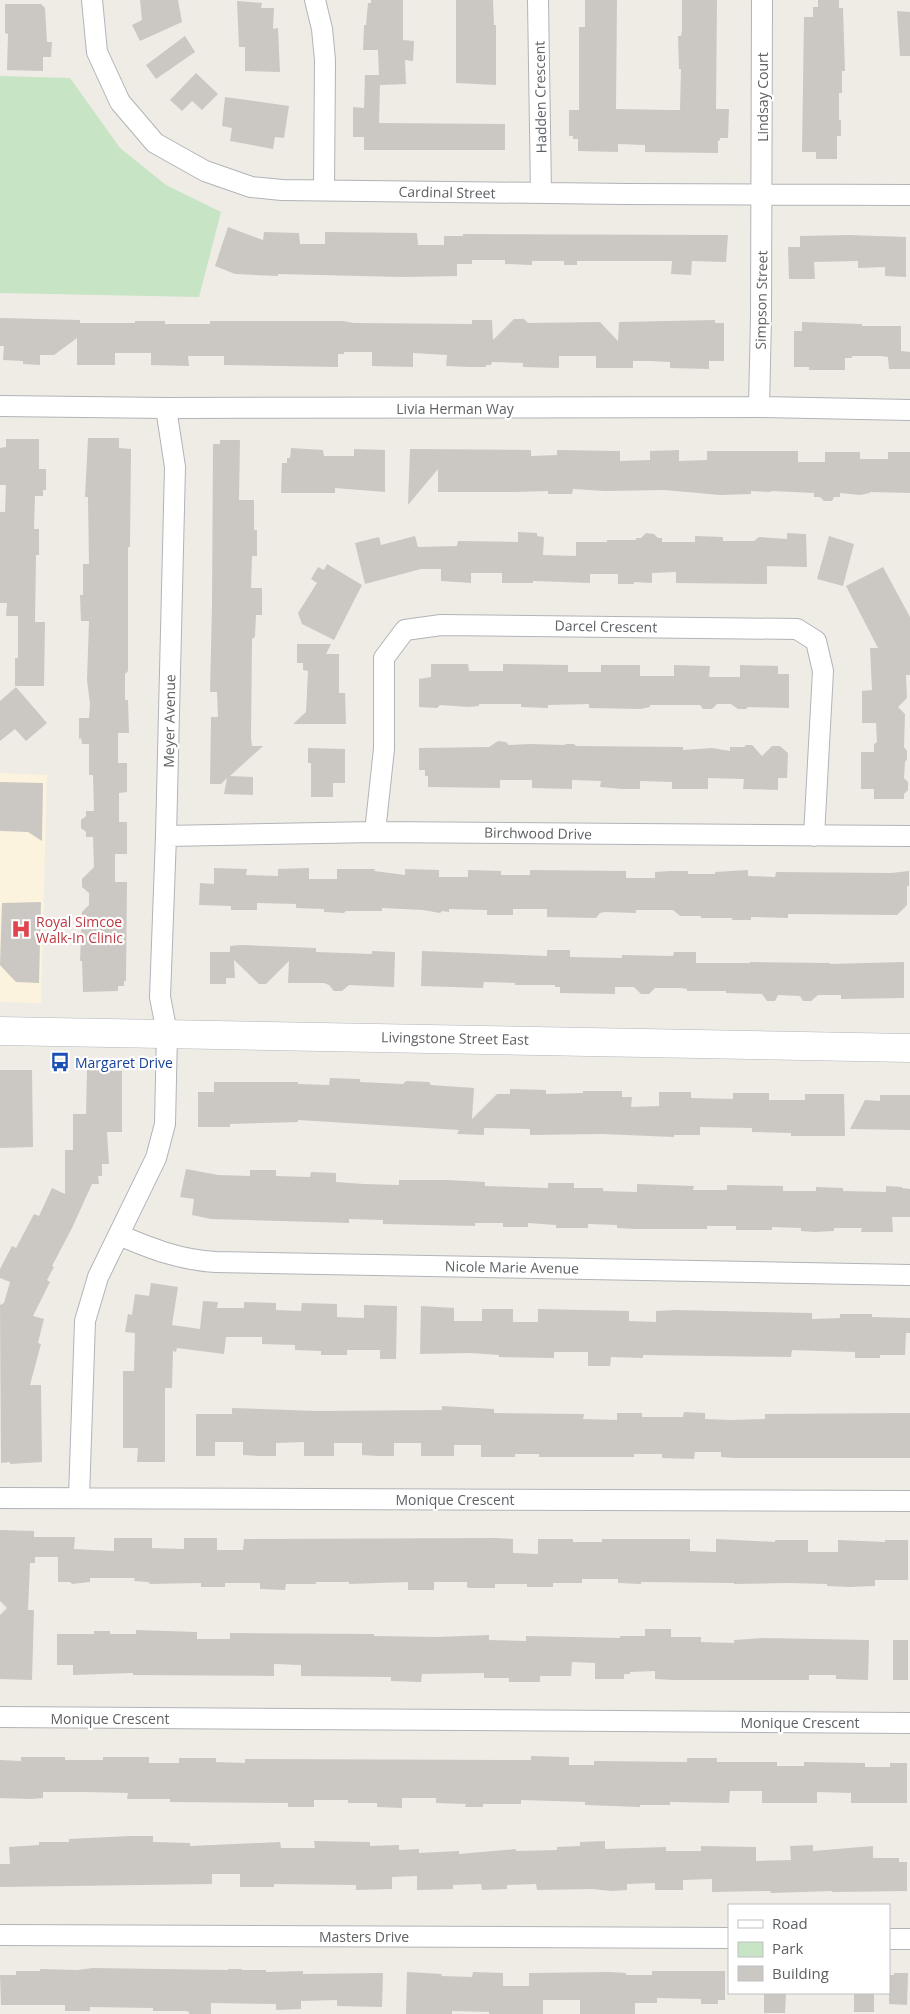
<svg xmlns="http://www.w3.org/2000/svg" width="910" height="2014" font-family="'Open Sans',sans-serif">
<rect width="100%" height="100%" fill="#efece6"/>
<path fill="#fcf3de" d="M0,773L47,775L41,1003L0,1002Z"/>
<path fill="#c7e4c5" d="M0,76L70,78L120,148L166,185L221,212L199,297L0,293Z"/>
<path fill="#cbc7c3" d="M140,0H178L182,22L140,41L132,25L142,20Z
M371,0H403V40L414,41L413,61L405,60L406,84L380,85L379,123L505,124V150H364V137H353V107L364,108L365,75H379L378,50H363L364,25H366L368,3H371Z
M456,0H493L494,25H496V85L456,83Z
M585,0H617L616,109L668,110H680L681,69H679L678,36H681L682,30V0H717L716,109H729L728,138H720V140L718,141V153L645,152V145L618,144V152L578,151V139H573V136H569V110H579V27H585Z
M818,0H839V8H843L845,71H842V93H839V120H841V136H837V159H816V152H802L804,17H813V7H818Z
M237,1L262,3L261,8H274L273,29L278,28L280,72L245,71V47H239Z
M5,4H41L45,8L47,42H52L51,57H43V71L7,70L8,34L5,33Z
M897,11L910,12V56H900Z
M185,36L195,52L156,79L146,65Z
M196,73L218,94L202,110L192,101L182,111L170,100Z
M225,97L289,106L284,138L275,137L273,149L230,141L232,128L222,126Z
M228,227L263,240L264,232L299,233L300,244H325V232L417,233L418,245H444V236H463V234L728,235L726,262L692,261L691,275L671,274L672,261H577V265H564V261H532V265L505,264V260H472V264H457V276L402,277L278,274V276L235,274L215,266Z
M849,235L906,237V277L885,276V267L858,268V261L814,262L815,279H789L788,247H800V236Z
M0,318L80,320V323H135V321H165V324H210V321H343L354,323L472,324V320H492L493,340L514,319H524L528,323L600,322L618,341L619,322L715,320V323H724V361H709V369L670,368V362L651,361H633V368H596V356H559V368L523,367V363L492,362L491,365H486V367H470L446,366L447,355L413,353V367L372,366V352H344V354H338V367L224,365V356H188L189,366L151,365V353H115V365H77V338L54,355H40V365L23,364V361L3,360L4,346H0Z
M802,322L862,324V326H901V351L910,352V369H889L888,357L882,356H852V358H845V370H809V367H794V331H802Z
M88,438H119V448L131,449L130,547H128V671L125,674V700H128L129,733H118V763H127V792L119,793V822H127V854H115V882H127L126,981H124V986H118V991L83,992L82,961H80L82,912L89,905V893L82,887V879L94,867L93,837H86V832L81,828V820L86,816V811H94L93,775H89V744H82L81,738L79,739V718H89L90,704L87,680L89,621H81L80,595H83V564H89L88,497H85Z
M6,439H39V469H46V490H43V496H35L34,529H39V555H36L35,622H45L44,686H15V658H18V616H6L7,603H0V512H5L6,485H0V448L6,447Z
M220,440H240L239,500H254V530H257V556H252L251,588H262V615H256L255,637L252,639L251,738L252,746H263L230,776L253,777V795L224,794L227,778L221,784H210L211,717H218L217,692H210L212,605L213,444H220Z
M291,448L323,450L324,456H354V449L385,450V492L335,488V493H281L282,463H287V458H290Z
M410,449L531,450V456L557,455V450L620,451V461L650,460V451L679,450V461L707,460V451H798V462H825V452H860V459H888V452H910V493L870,492V493L860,495L840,493V497H834L832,501H824L820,497H814V493L772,491L770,492L751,491V494L720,495L664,490L605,491L573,489L572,494H548V491L514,492H438V469L408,505Z
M518,532L537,533V536L544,537L543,555L576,556V542H607V540H636V538H641L646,533L654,534L658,538H662V542H695V536L723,537V541H754L759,537L787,539V533L806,534L807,567L767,566V584L676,583V572L652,573V583L634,582V584H618V574H590V583L533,581V583H502V573H471V583L441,581V569H421L365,584L355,543L379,537L381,545L415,536L418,547L457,546L458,541L518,542Z
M829,536L854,544L843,586L817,579Z
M327,564L362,585L334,640L302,624L298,613L317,583L311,579L318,567L324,570Z
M883,567L910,617V675H906L907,698L898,707L905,714L904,747L907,751V759L905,762L904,778L908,782V790L904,794V799H874V789H861V752H874V744L877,742L876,723H862V691L872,690L870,648H878L846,586Z
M297,644H331L326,654H339V693H345L346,724H293L306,712L308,671L303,670V663H297Z
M431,664H468L469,671H503V664L568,665V672H601V665H640V676H674V665L710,666L709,677H740V665L778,666V674H789V708L748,707L746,709H738L731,704H717L712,709H703L700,705H650V707L641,709L589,708V704L548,705V708L521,707V704H479V706L469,707L440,705L437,708L419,707V679L431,677Z
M16,687L47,723L26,741L15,729L0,741V701Z
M498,741L506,742L509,745L530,744L564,745L566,744H574L576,746L683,747V750L712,748L730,751V747H744L746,745H752L762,756L772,746H780L788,753L787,778H778V790L743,789L744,779L708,778V789H672V782L640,781V789H622L600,787L601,781L572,780V789L532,788V780H500V788L428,787V776H425V770H419V748L489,747Z
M308,748L345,749V783H333V797H311V763H308Z
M0,782L43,783L42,841L28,832L0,831Z
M214,868L247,869L246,875L278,876V869L309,868V879H337V869H375L374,871L405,875V869L439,870V877H468V870L501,871V875H530V870L626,871V878H655V872L670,871H688V874H715V872L748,870V876L775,877L776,872L891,873L909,871V886H907V905L897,915L788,914V918L751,917V920H732V918H701V916H680L673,910H636V913L605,912L600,913L596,918L547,917V909H513V915H487V910L449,909V912L442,911L440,913L423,910L382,908V911H346L344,913L324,912V909L296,908V904L257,903V910H231V906L199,905L200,883L214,884Z
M41,902L39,983L16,982L0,965L2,903Z
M241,945L316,948V952L372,954V951L395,952L394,987L349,985L342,991H334L329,985L324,983H288L289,961L266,984H259L234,960L235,978H226V984H210V952H230V946Z
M547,950H570V957L622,958V955L673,956L674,952H696V963H750V962L830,963V964L904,962V998L841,999V995H818L811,1001H803L800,996L778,995L775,1001H767L762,994L726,993V991H687V989L681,988H655L649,994H641L634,987H615V994L560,993V987H555V985H515V983L484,982L483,988L421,986L422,951L547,956Z
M0,1070H32L33,1147L0,1148Z
M87,1070L122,1071V1132H107L109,1164H102V1176H98L99,1184H92L72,1228L52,1266L54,1267L47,1280L50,1282L33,1316L44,1319L38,1343L41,1344L30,1385H41L42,1462L10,1464V1462L1,1463L0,1305L4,1303L10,1282L0,1278V1269L12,1246L16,1248L34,1214L39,1216L52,1188L65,1194V1150H73V1114H86Z
M330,1078L360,1079V1082L403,1084L406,1081L429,1082L431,1085L474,1088L472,1119L497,1094H510V1089L546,1090V1094L583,1093V1091H622V1097H632L631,1107L659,1106V1092H691V1098L733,1099V1093H769V1100H805V1094H844L845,1136H791V1133L752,1132V1128L700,1127V1135H674V1137L602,1134L530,1135V1129L484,1128V1135L457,1134L459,1130L298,1120V1122L230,1124V1127H198V1092H214V1082H298V1084L329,1085Z
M880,1095H910V1130L850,1129L865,1100L880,1101Z
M186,1169L218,1175L250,1176V1170H276V1176L310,1177L311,1172L336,1173V1182L364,1184L399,1185V1180H447L485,1182V1186L548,1188V1183H574V1188H603V1191L637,1192V1184L694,1186L693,1190H727V1185L783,1186V1191H816V1187L843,1188V1191L886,1192V1186L902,1187V1188L910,1189V1217H892L893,1232H861L862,1228H834V1231L814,1232L801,1231V1228L772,1227V1230H736V1226H707V1229H635L617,1228V1225L588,1224V1228H556V1225L528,1223V1227H503V1223H475V1226L383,1224V1220L349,1219V1223L211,1219L192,1215L194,1199L180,1197Z
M151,1283L178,1287L172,1325L200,1329L203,1301L218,1302L217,1308H244V1302L276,1303V1310L301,1311L302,1303L337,1304V1317L364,1318V1305L397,1306L396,1359H380V1350H347V1355H321V1351L295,1350V1345L262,1344V1337H226L224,1354L177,1348L176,1352L173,1351L172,1388H165V1462H137L138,1448H123V1371H134L135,1333L125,1332L128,1314L132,1315L135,1294L149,1296Z
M421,1306L454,1308V1321H482V1309H513V1322H538V1309L629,1311V1321L656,1322V1311L676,1310L812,1313V1319L840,1318V1314H872V1317L910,1318V1333H906L905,1355H880V1358H855V1352L792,1350L791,1357L643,1355V1358L611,1357L610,1366H588V1352H554V1358L499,1357V1355L470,1353L420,1354Z
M442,1406L494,1409V1413L584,1414L583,1419L617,1420V1413H642V1417H683L684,1412L705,1413V1419L731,1420L765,1419V1414L910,1413V1458H735L721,1457V1452H695L694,1459L662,1458V1454H634V1457H539V1454H515V1457H481V1445H454V1456H421V1443H394V1456H378L362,1455V1443H334V1456H304V1442L276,1443V1456H260L243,1455V1442H215V1456H196V1414H232V1408L317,1411L442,1410Z
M0,1530L34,1531V1537H75L74,1549L114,1551V1538H152V1548L184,1549V1538H217V1550H243L244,1539L494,1538L513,1539V1553L538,1554V1539H573V1542H602V1539H690V1551L716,1552V1539L775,1542V1540H808V1552H838V1540L885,1542V1540H908V1580H875V1586L849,1587L827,1586V1584L788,1583L734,1584V1583L641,1582V1584L618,1583V1579H582V1583H553V1587H527V1584H495V1588H469L467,1587V1582H434V1590H408V1582L349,1584V1582H316V1584H286L285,1590L260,1589V1583H225V1587H201V1583L150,1584L148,1582L134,1581L135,1578H90V1582L72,1584L70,1582H58V1557H35V1563H30L28,1610H34L32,1680L0,1679V1615L7,1608L0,1601Z
M645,1629H671V1637H701V1642L734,1643V1640L764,1638L869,1640L868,1680L836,1679V1675H809V1680H673L655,1679V1671L630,1672V1674H624V1679H595V1663L572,1662L571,1676H540V1682H509V1678H484V1673L422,1674L421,1682L391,1681V1677L301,1676V1665L274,1664V1676L133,1675V1673L73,1675V1665H57V1634H94V1631H110V1634H136V1630L197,1632V1639H230V1633L374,1634V1636L437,1637L489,1635V1640L526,1641V1636L620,1638V1636H645Z
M893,1640H908V1680H893Z
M531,1756L569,1757V1765H594V1761L687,1762V1758H717V1762H777V1766H804V1762L865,1763V1767H890V1763H907V1803H851V1793L817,1792V1803H762V1791H730L729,1803L670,1802V1805H640V1807L585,1805V1802L521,1800V1804H483V1807H465L466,1804L436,1803V1798H402V1808L377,1807V1803H348V1800H314V1807H288V1803L170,1802V1799H127L128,1793L86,1792H43V1798L31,1799L0,1798V1760L21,1761V1757H65V1760H103V1757H149V1763H179V1758H216V1762L245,1763V1759L531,1760Z
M130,1836H153V1842L190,1843V1846L280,1842L281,1848H315L314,1841L370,1842V1846L399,1845V1850L419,1849V1853L459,1851V1854L516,1849V1851L557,1850V1847L580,1846V1842L605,1841V1849L666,1847V1851H701V1846L756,1847V1861L791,1860L790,1846L813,1845V1851L873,1846V1858H899V1862H907V1891L832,1892V1891L771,1893L770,1891L712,1892V1879L683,1880V1890H655V1883L627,1884V1890L611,1891L592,1889L537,1890L536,1884L507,1885V1889L482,1890L481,1884L453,1885V1889L417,1890V1876L392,1877V1889L356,1890V1885L274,1884V1887H240V1874H212V1884L0,1887V1864H10L9,1847L39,1845V1842H69V1839Z
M93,1968L228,1970V1969H242V1970H266V1972L303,1971V1974L383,1973L382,2007L337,2006V2000L301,2001V2009L276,2010V2004L211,2003V2014H189V2012L186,2011H153V2008L90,2007V2011H65V2005H1L0,1975H16V1971H40V1969L77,1970Z
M652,1971H725V2000H718V2004H701V1999L657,1998V2003H635V2014H580V2000H543V2014H489V2012L452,2011V2014H406L407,1972L442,1974L441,1976L472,1977L473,1972L503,1973V1986H529V1973L610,1972L626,1973V1975H652Z
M894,1973H908L907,2005L889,2004V1975H894Z
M764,1993H786L785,2013H764Z
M854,1993H874V2012H854Z"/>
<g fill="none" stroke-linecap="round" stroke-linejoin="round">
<defs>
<path id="street" d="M92,0L97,52L120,102L155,143L205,171L251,187L282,190L627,194L910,195
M315,0L322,29L325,60L324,190
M538,0L541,193
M0,406L166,408L759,407L910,410
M759,407L761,319L762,0
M375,832L384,749V658L405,630L441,625L797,629L816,641L823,671L814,836
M166,836L375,832L910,836
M119,1235C152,1249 180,1260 216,1262L910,1275
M79,1497L85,1321L98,1277L156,1158L165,1124L167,1033L160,997L166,836L175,467L166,408
M0,1498L910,1501
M0,1717L910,1723
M0,1935L729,1938
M889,1939H910"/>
<path id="secondary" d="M0,1031L910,1048"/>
</defs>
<use href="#street" stroke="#b1b4b7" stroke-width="22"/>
<use href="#secondary" stroke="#b2b6ba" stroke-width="29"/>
<use href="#street" stroke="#fff" stroke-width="20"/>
<use href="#secondary" stroke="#fff" stroke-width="28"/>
</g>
<defs>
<symbol id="hospital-bare" viewBox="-9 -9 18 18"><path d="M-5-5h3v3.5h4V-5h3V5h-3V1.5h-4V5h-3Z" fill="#e0444e" stroke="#fff" stroke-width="2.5" paint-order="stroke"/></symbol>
<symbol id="bus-bare" viewBox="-9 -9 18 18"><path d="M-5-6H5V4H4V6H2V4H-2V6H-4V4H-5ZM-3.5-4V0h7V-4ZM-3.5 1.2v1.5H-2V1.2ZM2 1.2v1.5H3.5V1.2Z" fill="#1a4fb4" stroke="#fff" stroke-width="2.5" paint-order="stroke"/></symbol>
</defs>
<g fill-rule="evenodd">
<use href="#hospital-bare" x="7" y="915" width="28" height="28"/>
<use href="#bus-bare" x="46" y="1048" width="28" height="28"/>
</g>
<g text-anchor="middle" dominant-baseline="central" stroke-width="4.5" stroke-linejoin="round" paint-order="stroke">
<g font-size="14" fill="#5e6265" stroke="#fff">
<text transform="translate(540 97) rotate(-91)">Hadden Crescent</text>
<text transform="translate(762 97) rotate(-90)">Lindsay Court</text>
<text transform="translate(447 192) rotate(1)">Cardinal Street</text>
<text transform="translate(761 300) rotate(-89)">Simpson Street</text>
<text x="455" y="408">Livia Herman Way</text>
<text transform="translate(606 626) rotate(1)">Darcel Crescent</text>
<text transform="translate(169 721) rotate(-89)">Meyer Avenue</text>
<text transform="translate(538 833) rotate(1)">Birchwood Drive</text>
<text transform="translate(455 1038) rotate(1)">Livingstone Street East</text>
<text transform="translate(512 1267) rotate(1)">Nicole Marie Avenue</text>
<text x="455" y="1499">Monique Crescent</text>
<text x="110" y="1718">Monique Crescent</text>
<text x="800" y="1722">Monique Crescent</text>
<text x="364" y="1936">Masters Drive</text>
</g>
<g font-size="14" fill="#be3a42" stroke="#fff" text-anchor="start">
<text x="36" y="921">Royal Simcoe<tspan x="36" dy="16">Walk-In Clinic</tspan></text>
</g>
<g font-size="14" fill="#164399" stroke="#fff" text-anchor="start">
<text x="75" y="1062">Margaret Drive</text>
</g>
</g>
<rect x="728" y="1904" width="162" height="90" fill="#ffffff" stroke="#bfc0c1"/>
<rect x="738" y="1920" width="25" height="8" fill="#ffffff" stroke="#bfc0c1"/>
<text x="772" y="1929" font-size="15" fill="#5e6265">Road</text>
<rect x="738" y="1942" width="25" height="15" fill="#c7e4c5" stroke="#bfc0c1"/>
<text x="772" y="1954" font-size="15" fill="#5e6265">Park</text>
<rect x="738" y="1966" width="25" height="15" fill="#cbc7c3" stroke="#bfc0c1"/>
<text x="772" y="1979" font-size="15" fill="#5e6265">Building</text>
</svg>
